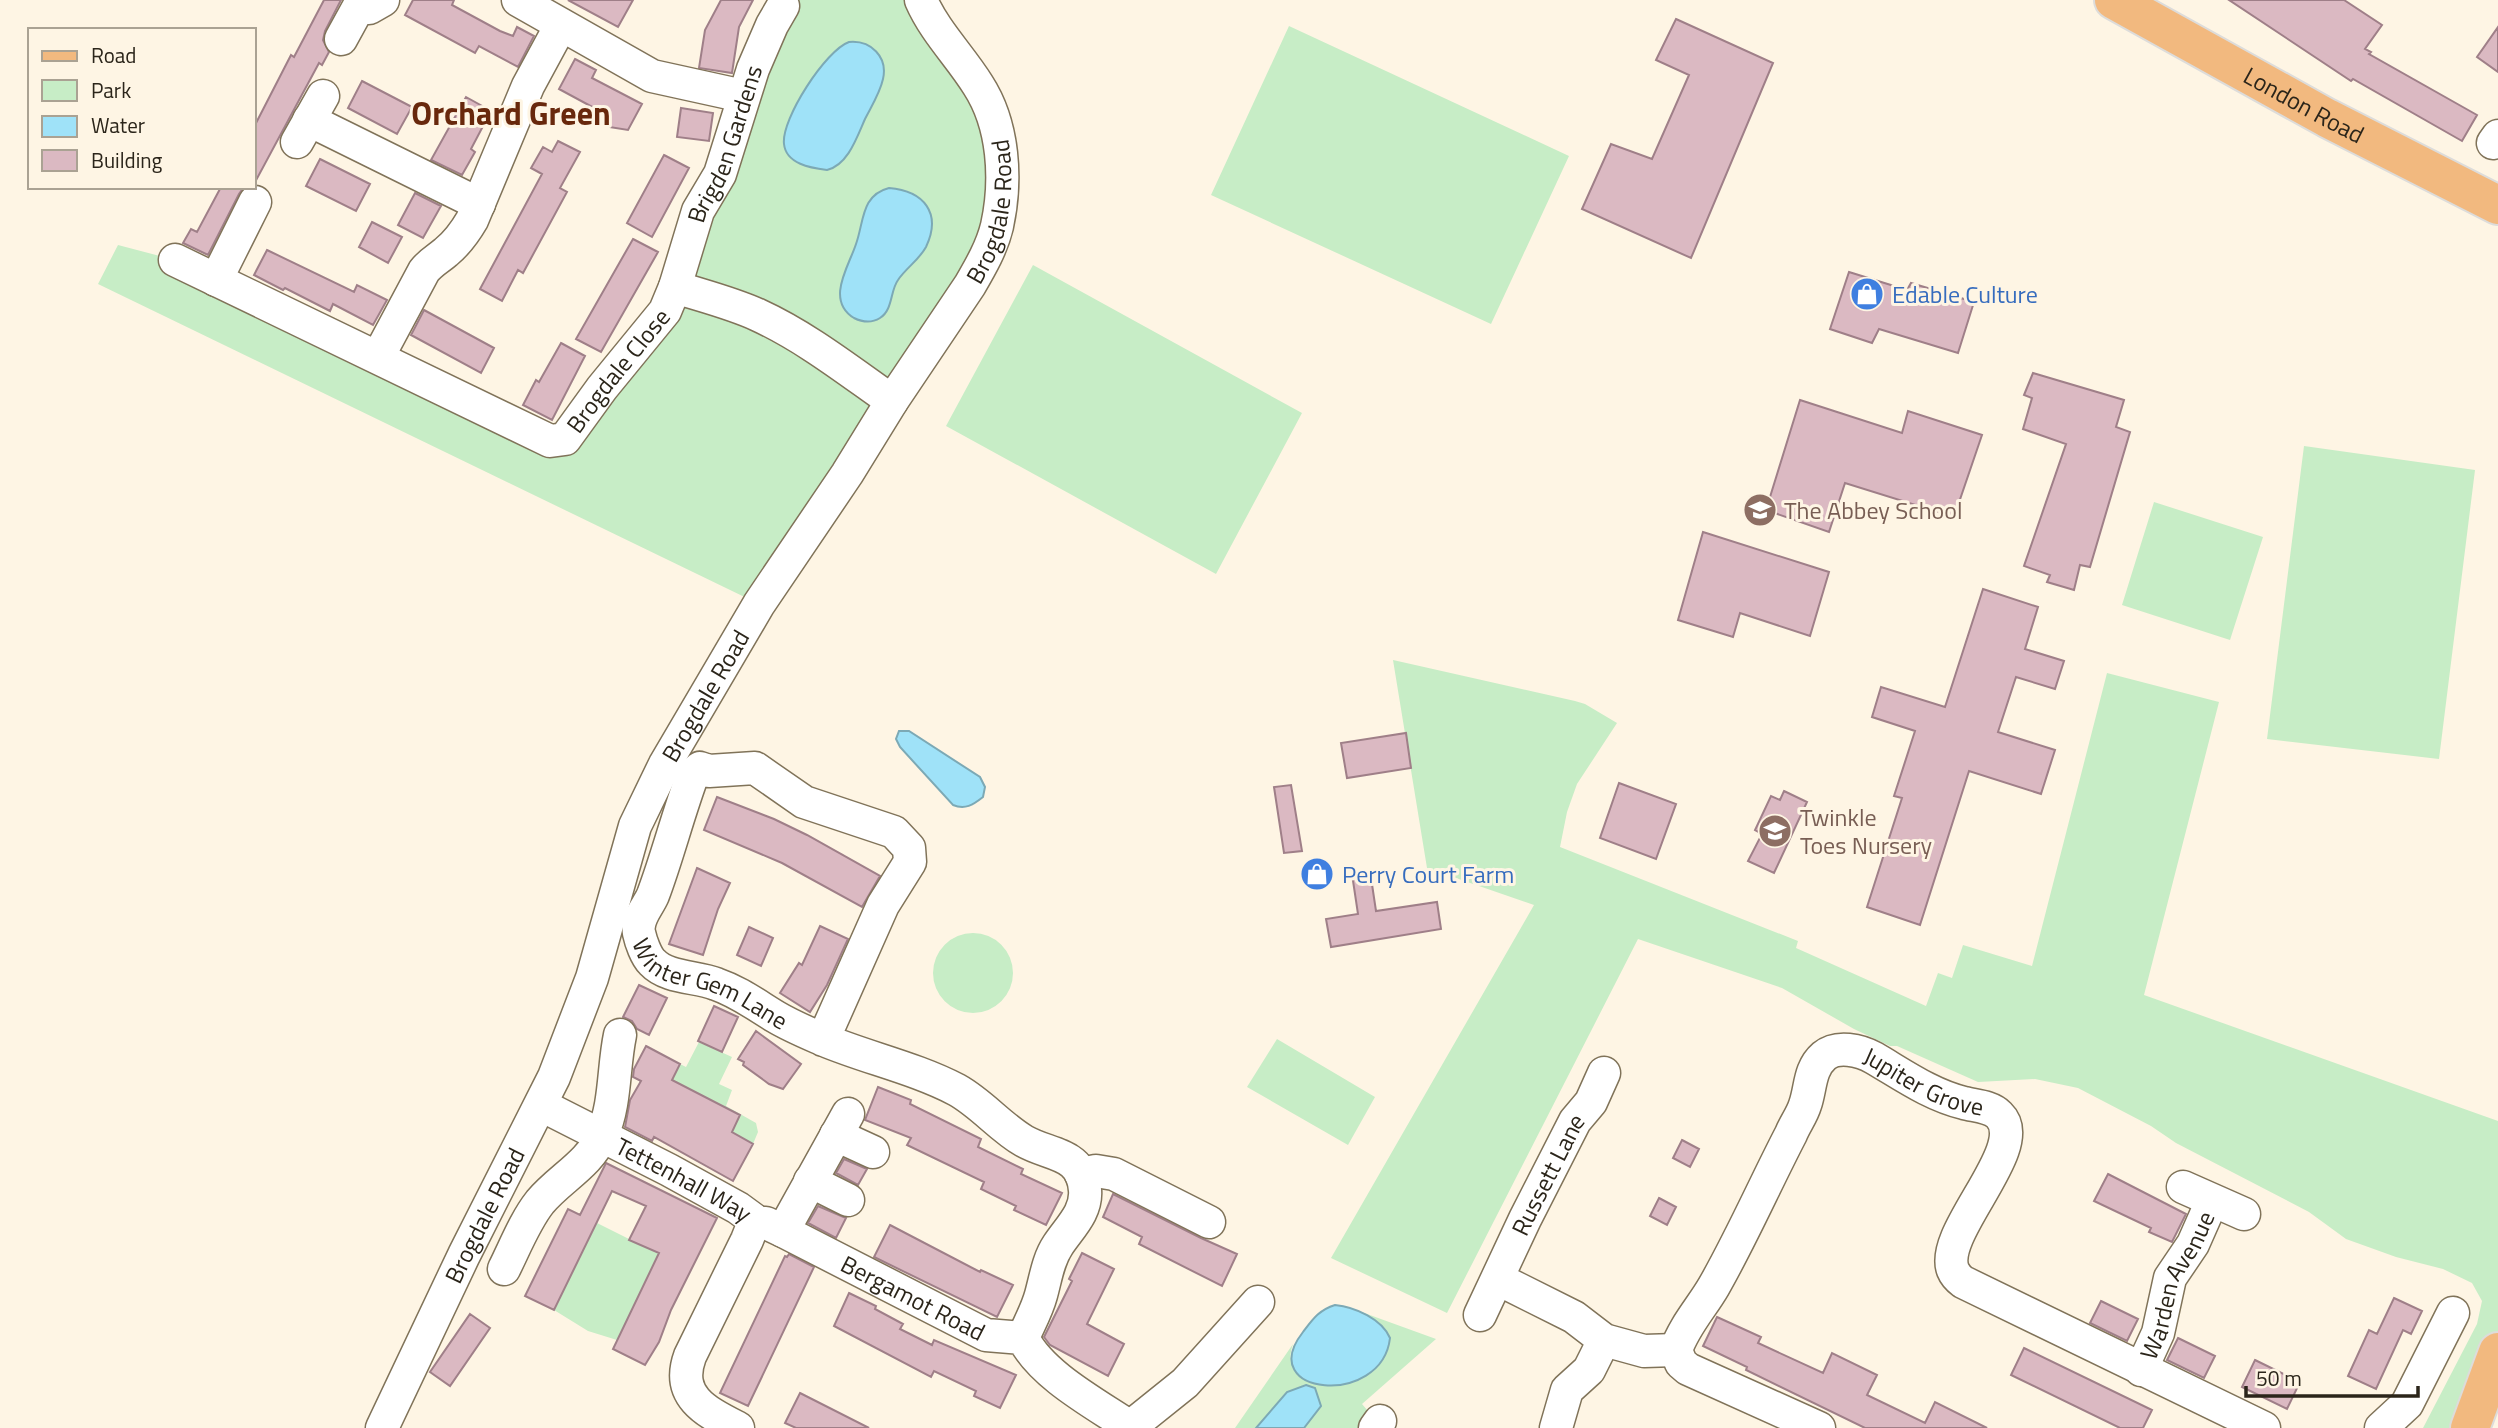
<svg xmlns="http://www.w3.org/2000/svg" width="2498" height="1428" font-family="'Titillium Web',sans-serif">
<rect width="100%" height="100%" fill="#fef5e4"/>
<path fill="#c7edc6" d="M787,0H921L977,83L997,226L759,604L98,284L118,245L175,260L550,440L628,355Z
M1289,26L1569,156L1491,324L1211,195Z
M1033,265L1302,413L1216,574L946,426Z
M2304,446L2475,470L2439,759L2267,739Z
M2154,502L2263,537L2230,640L2122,605Z
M1393,660L1575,701L1585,704L1617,723L1577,784L1567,812L1560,847L1798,941L1796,948L1926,1006L1938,973L1952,978L1963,945L2032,966L2107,673L2219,702L2144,995L2498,1121V1334L2458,1428H2423L2477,1324L2482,1301L2472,1283L2443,1269L2396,1257L2346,1239L2309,1212L2176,1143L2151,1126L2078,1088L2035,1079L1978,1082L1897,1046H1890L1854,1029L1782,988L1638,939L1447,1313L1331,1258L1534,905L1427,868Z
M933 973a40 40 0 1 1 80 0a40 40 0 1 1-80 0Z
M1277,1039L1375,1097L1348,1145L1247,1087Z
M699,1042L732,1057L719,1084L732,1090L726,1106L756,1123L758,1132L753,1144L737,1135L728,1150L671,1082L680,1064L686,1067Z
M650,1221L703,1246L689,1275L657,1258L617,1340L588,1331L554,1310L597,1223L639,1244Z
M1345,1306L1436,1339L1362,1404L1368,1411L1361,1428H1304L1308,1422L1268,1414L1256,1428H1235L1293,1344C1288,1358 1291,1367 1301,1378L1360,1379L1383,1360L1367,1316Z"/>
<path fill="#9fe2f8" stroke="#7ca9b5" stroke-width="2" d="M849,42C871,40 888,57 883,79C880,93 871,107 865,119C857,137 848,165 827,170C811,168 786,164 784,144C781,119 826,50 849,42Z
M889,188C924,191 942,213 926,247C919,260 906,268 898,280C890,291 893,310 880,318C872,323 862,322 854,318C825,300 849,266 856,244C864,222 861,195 889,188Z
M899,731H909L980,777L985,787L983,797C973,805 965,810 953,805L900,747L896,739Z
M1335,1305C1355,1307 1382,1319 1390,1338C1382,1408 1253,1396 1303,1332C1313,1319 1319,1310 1335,1305Z
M1306,1385L1315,1388L1321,1406L1304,1428H1256L1287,1392Z"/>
<path fill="#dbb9c2" stroke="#9f7f88" stroke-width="2" d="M324,0H341L325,31L323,40L329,52L322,65L319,63L254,184V127L291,55L294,57Z
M413,0H454L452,5L500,31L513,36L517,27L534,36L518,67L479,46L475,53L405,15Z
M568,0H633L618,27Z
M721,0H753L739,27L732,73L699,68L705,30Z
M2229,0H2344L2382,25L2365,49L2371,52L2369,54L2477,115L2462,141L2353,79L2351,81Z
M1676,19L1773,63L1691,258L1582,209L1611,144L1652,159L1689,75L1656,60Z
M2498,27V72L2477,57Z
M575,59L596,70L592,78L642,104L628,130L603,126L609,116L559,89Z
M362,81L412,107L397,134L348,108Z
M466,97L491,111L471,149L475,152L462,175L431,160Z
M681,108L713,113L709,141L677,137Z
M558,141L580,152L560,188L567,192L523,273L518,270L502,301L480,289L542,174L531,168L543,147L552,152Z
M664,155L689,168L652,237L627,223Z
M320,159L370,184L356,211L306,186Z
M221,187H244L239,194L208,255L183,243L191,229L197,232Z
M415,193L441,206L423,238L398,225Z
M372,222L402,237L388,263L359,247Z
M633,239L658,252L601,352L576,339Z
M267,250L354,292L357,285L387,300L373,325L333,304L330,311L285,288L283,290L254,275Z
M1849,272L1907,290L1911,283L1974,302L1958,353L1879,329L1872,343L1830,329Z
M424,310L494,348L481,373L411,335Z
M561,343L585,356L552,420L523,405L536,380L539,382Z
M2033,373L2124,400L2116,427L2130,432L2090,567L2080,565L2074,590L2047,582L2050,575L2024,566L2066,444L2023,429L2032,398L2024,395Z
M1800,400L1902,433L1908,411L1982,435L1954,517L1845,483L1829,532L1766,510Z
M1703,532L1829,572L1810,636L1740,613L1733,637L1678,620Z
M1983,589L2038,607L2025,649L2064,661L2055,689L2016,677L1998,732L2055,750L2041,794L1969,771L1920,925L1867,907L1902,798L1894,796L1915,731L1872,717L1881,687L1945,707Z
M1406,733L1411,768L1347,778L1341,743Z
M1619,783L1676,804L1656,859L1600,838Z
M1291,785L1302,851L1284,853L1274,787Z
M1784,791L1807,802L1774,873L1748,861L1762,834L1755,830L1771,796L1780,800Z
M717,797L774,819L807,835L880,876L862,907L782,863L704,830Z
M697,868L730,883L718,909L703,955L669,944Z
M1370,871L1376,911L1437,902L1441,929L1331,947L1326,919L1358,914L1352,874Z
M820,926L848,939L827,985L810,1012L780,993L799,963L802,965Z
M749,927L773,938L761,966L737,955Z
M639,985L667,998L649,1035L637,1029L632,1021L623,1017Z
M714,1006L738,1017L722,1052L698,1041Z
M756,1031L801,1064L783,1089L769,1084L743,1065L744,1062L738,1059Z
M646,1046L680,1064L672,1080L740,1115L732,1132L753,1144L733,1181L654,1137L652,1141L625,1127L630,1100L641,1081L633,1077L634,1069Z
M878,1087L911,1100L910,1104L981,1139L978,1147L1023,1169L1021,1174L1062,1193L1046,1225L1014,1210L1016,1206L981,1189L984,1182L907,1145L911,1138L865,1120Z
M1682,1140L1699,1149L1690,1167L1673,1158Z
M844,1159L867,1169L858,1185L836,1173Z
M606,1163L717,1218L671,1310L659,1342L645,1365L613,1349L659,1253L629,1240L646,1206L612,1191L554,1310L525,1296L568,1209L580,1215Z
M2108,1174L2186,1214L2172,1242L2149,1232L2151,1228L2094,1201Z
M1113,1194L1201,1238L1237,1254L1222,1286L1139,1244L1142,1237L1103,1217Z
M1659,1198L1676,1207L1667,1225L1650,1216Z
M818,1206L846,1218L836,1238L808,1223Z
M890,1225L980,1272L981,1270L1013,1285L997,1317L874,1257Z
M1082,1253L1114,1269L1087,1324L1124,1344L1108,1376L1050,1345L1044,1337L1072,1281L1069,1279Z
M789,1254L814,1267L748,1406L720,1393L785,1256L787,1257Z
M849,1293L876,1306L875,1309L903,1324L900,1329L932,1345L934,1340L1016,1375L1000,1408L974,1396L976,1391L934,1371L931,1377L834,1326Z
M2394,1298L2422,1311L2411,1334L2403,1330L2376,1389L2348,1376L2369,1330L2377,1334Z
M2101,1301L2138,1319L2127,1341L2090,1323Z
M470,1314L490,1328L450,1386L430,1372Z
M1717,1317L1761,1337L1758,1343L1823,1373L1832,1353L1877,1375L1867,1395L1925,1423L1935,1402L1987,1428H1865L1746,1370L1747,1367L1703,1346Z
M2178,1338L2215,1356L2204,1378L2167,1360Z
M2024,1348L2152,1410L2143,1428H2120L2011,1375Z
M2255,1360L2300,1382L2287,1409L2242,1387Z
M800,1393L869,1428H796L785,1423Z"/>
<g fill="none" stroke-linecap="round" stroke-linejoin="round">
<defs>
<g id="minor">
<path d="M518,0L652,76L743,96"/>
<path d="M341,39L358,8H369L383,0"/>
<path d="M309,120L479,204"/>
<path d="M297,142L323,96"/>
<path d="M2493,143L2498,136"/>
<path id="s1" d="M175,260L550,441L565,439L602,388L665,311L675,287L698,211L720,174L753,69L772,25L783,6"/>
<path d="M216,280L255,202"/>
<path d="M675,287C703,296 732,303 758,315C806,337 849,371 892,401"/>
<path d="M378,357L424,271C431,262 438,259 446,252C457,243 465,232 472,220L528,86L561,25"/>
<path id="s2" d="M823,1040L883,905L910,862L909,848L894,832L804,802L755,768L709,771L700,768L693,774C678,814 668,855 653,895C648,907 636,918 639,933C641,942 646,956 652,962C668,979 697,976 716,984C739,992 756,1005 776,1017C791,1026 808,1033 824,1040C867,1058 915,1068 957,1090C982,1104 1000,1127 1024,1141C1050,1156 1082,1152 1085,1190C1087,1212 1070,1227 1058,1245C1048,1260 1046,1277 1041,1295C1037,1310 1029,1324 1023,1338"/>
<path id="s3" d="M541,1105L669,1170L738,1208L753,1219V1225L747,1240L690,1356C675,1397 707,1412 738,1428"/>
<path d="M836,1135L873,1152"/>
<path d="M1081,1174L1096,1171L1114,1174L1209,1222"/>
<path d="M810,1181L848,1200"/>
<path d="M2183,1187L2244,1214"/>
<path id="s4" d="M754,1223H766L783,1231L986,1335L1023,1338C1041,1375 1096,1404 1130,1427"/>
<path d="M783,1231L848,1114"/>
<path d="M504,1269C515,1247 525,1221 540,1202C560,1178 589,1165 602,1135C616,1104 613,1068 620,1035"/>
<path d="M1498,1279L1574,1317L1604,1340L1644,1351L1676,1350"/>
<path id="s5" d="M1480,1315L1525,1219L1575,1121L1591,1102L1604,1073"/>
<path id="s6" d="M2141,1370L2158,1333L2170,1278L2193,1244L2212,1201"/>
<path id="s7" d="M382,1428L464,1255L554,1077L592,978L635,826L665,764L759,604L847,474L892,401L970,285C981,266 992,247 997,226C1007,180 1004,125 978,85C960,56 935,32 921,0"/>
<path d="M1129,1428L1185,1383L1258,1302"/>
<path d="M1375,1428L1380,1421"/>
<path d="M1556,1428L1567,1390L1589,1370L1604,1340"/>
<path id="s8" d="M1819,1428L1688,1369L1681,1363L1676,1350C1684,1326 1702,1307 1714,1286C1742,1237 1765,1184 1791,1134C1795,1124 1802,1115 1805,1105C1811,1088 1809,1069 1824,1056C1837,1045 1860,1050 1874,1058C1903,1075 1931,1095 1964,1103C1975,1106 1990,1106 1999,1115C2032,1147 1938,1232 1953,1270C1955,1275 1959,1279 1963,1282L2264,1428"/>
<path d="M2381,1428L2407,1404L2453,1313"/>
</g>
<g id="major">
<path id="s9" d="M2114,0L2327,118L2498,205"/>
<path d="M2470,1428L2498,1352"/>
</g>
</defs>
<use href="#minor" stroke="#807359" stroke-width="35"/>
<use href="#major" stroke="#dddcda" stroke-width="42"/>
<use href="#minor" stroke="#fff" stroke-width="32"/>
<use href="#major" stroke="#f2b97f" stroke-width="38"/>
</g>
<defs>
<symbol id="shop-disc" viewBox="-11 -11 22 22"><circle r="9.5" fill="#3f7fe0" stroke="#fef5e4"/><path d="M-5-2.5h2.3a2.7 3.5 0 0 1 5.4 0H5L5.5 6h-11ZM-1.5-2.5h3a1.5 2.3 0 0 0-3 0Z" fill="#fff"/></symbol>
<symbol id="school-disc" viewBox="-11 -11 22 22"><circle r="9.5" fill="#8d6e63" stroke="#fef5e4"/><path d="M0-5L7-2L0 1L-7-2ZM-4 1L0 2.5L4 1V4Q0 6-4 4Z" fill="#fff"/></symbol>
</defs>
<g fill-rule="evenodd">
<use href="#shop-disc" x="1848" y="275" width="38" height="38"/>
<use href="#school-disc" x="1741" y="491" width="38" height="38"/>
<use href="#school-disc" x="1756" y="812" width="38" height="38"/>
<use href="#shop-disc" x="1298" y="855" width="38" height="38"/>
</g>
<g text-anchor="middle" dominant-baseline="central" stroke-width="6" stroke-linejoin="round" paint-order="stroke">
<g font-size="24" fill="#2b251a" stroke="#fef5e4">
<text stroke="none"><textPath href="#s9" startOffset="217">London Road</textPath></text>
<text stroke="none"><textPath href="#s1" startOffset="772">Brigden Gardens</textPath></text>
<text stroke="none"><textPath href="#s7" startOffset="1370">Brogdale Road</textPath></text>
<text stroke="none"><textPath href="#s1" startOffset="518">Brogdale Close</textPath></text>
<text stroke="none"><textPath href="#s7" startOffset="803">Brogdale Road</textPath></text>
<text stroke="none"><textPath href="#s2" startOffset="716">Winter Gem Lane</textPath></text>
<text stroke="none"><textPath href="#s8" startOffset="606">Jupiter Grove</textPath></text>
<text stroke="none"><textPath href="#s5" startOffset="156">Russett Lane</textPath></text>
<text stroke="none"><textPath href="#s3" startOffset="161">Tettenhall Way</textPath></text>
<text stroke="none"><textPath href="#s7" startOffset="236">Brogdale Road</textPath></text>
<text stroke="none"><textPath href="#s6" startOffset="93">Warden Avenue</textPath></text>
<text stroke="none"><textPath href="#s4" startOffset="177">Bergamot Road</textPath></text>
</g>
<g font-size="24" fill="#366cbe" stroke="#fef5e4" text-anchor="start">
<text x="1892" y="294">Edable Culture</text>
<text x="1342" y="874">Perry Court Farm</text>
</g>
<g font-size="24" fill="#785e54" stroke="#fef5e4" text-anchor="start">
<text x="1784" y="510">The Abbey School</text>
<text x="1800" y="817">Twinkle<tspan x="1800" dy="28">Toes Nursery</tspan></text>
</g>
<g font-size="32" font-weight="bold" fill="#68280c" stroke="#fef5e4">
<text x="511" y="113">Orchard Green</text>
</g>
</g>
<rect x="28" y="28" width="228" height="161" fill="#fef5e4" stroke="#aaa293" stroke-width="2"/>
<rect x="42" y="51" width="35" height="10" fill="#f2b97f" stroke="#aaa293" stroke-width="2"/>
<text x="91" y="63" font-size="21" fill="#2b251a">Road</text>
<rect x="42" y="80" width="35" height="21" fill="#c7edc6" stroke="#aaa293" stroke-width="2"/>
<text x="91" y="98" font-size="21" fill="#2b251a">Park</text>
<rect x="42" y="116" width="35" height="21" fill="#9fe2f8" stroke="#aaa293" stroke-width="2"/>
<text x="91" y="133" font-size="21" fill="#2b251a">Water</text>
<rect x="42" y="150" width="35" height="21" fill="#dbb9c2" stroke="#aaa293" stroke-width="2"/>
<text x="91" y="168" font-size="21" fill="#2b251a">Building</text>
<path d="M2246 1386v10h172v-10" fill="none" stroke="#2b251a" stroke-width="3.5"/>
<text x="2256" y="1386" font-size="21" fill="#2b251a" stroke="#fef5e4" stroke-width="5" paint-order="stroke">50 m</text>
</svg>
